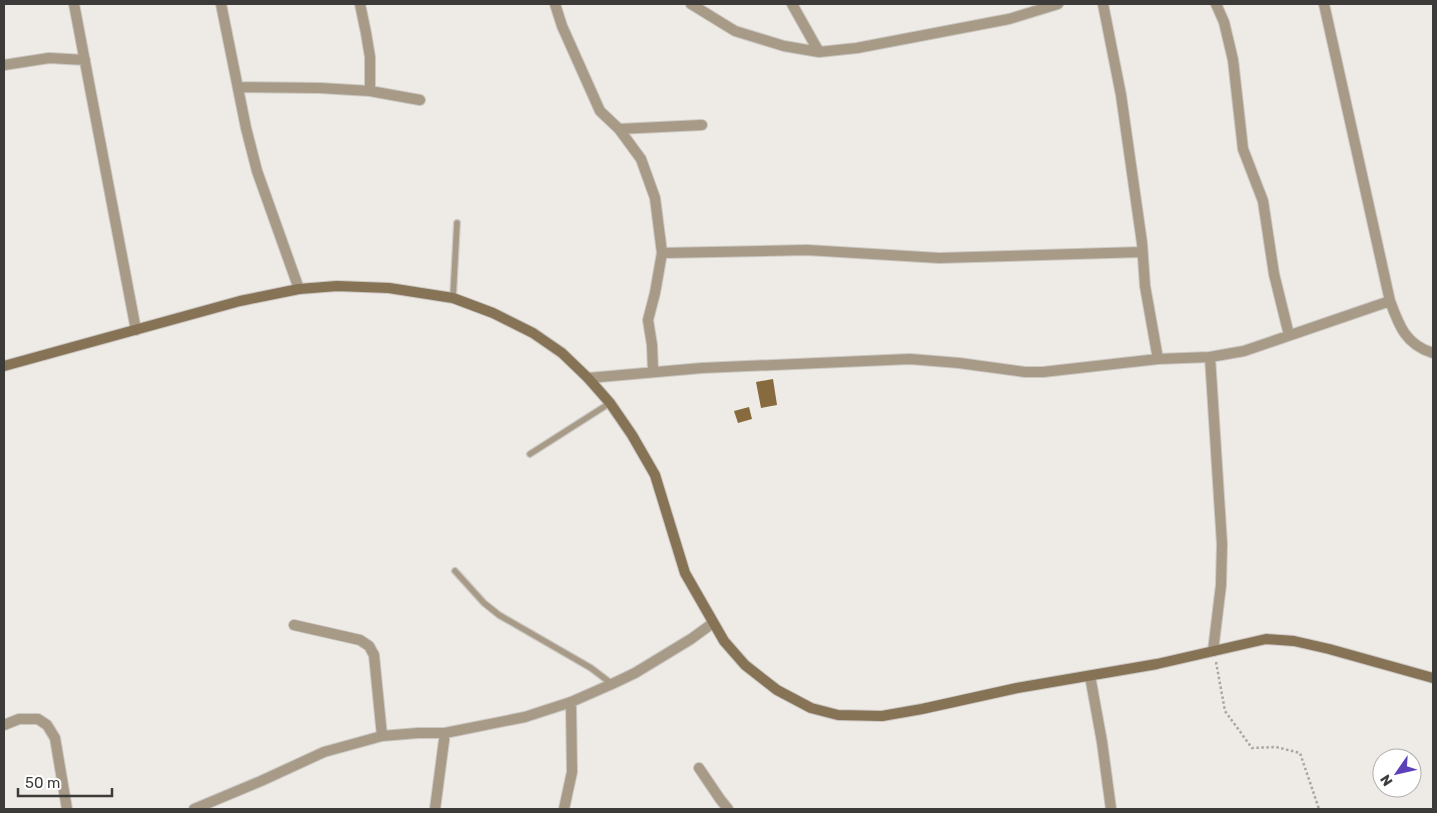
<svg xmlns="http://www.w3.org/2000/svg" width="1437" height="813" font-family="Rubik,sans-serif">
<rect width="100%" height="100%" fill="#eeeae5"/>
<path fill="#876a3d" d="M773,379L777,405L761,408L756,382Z
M749,407L752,419L738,423L734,411Z"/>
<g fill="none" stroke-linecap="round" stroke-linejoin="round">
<defs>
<path id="lane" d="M453,298L457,223
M530,454L610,403
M455,571L484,603L499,615L591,668L612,684"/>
<path id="street" d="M74,4L136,330
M221,4L246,128L257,171L299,289
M360,4L366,33L370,57V91
M555,4L562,26L600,111L619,129L641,159L655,198L662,253L655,293L648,320L652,345L653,371
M691,4L735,31L784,46L819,52L857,48L1009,19L1058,4
M792,4L819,52
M1103,4L1121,95L1142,243L1145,286L1158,359
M1216,4L1224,22L1233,60L1243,149L1263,201L1274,274L1289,335
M1324,4L1390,301C1399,326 1406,345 1433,353
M4,65L49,58L85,60
M239,87L320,88L370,91L420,100
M619,129L702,125
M662,253L807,250L939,258L1142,252
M1210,357L1222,544L1221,585L1213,651
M588,378L702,368L910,359L959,363L1025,372H1043L1158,359L1210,357L1244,351L1390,301
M294,625L360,640L369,646L374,655L382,736
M1090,676L1102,742L1111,809
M4,725L19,719H38L47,725L55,738L67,809
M699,768L720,799L728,809
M194,809L261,781L324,752L382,736L418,733H445L525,717L571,702L612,684L635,673L691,639L713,623
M435,809L445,733
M564,809L572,772L571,702"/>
<path id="secondary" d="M4,366L240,301L299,289L337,286L389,288L453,298L493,313L533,333L562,353L588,378L610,403L632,435L655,475L685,573L724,641L745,665L777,690L811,708L838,715L882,716L922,709L1017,688L1157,664L1266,639L1294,641L1329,649L1433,678"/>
</defs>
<use href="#lane" stroke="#cbc7c3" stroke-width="8"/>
<use href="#street" stroke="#cbc7c3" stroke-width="12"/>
<use href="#secondary" stroke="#cbc7c3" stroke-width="12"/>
<path stroke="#aaa7a3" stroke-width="2.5" stroke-dasharray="2.5 2.5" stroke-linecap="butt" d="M1216,662L1225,711L1252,748L1276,747L1300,753L1319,809"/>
<use href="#lane" stroke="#a79a86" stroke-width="5.5"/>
<use href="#street" stroke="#a79a86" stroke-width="10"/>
<use href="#secondary" stroke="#867255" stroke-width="10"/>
</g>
<rect width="1437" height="813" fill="none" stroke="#3d3b39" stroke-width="10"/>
<g transform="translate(1397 773) rotate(236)"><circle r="24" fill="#ffffff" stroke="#b1b1b0"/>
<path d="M0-4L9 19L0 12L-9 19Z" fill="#5c41b9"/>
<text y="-8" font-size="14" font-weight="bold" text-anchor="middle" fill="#3d3b39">N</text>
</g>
<path d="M18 788v8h94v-8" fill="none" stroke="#3d3b39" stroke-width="2.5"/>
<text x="25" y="788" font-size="15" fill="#3d3b39" stroke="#ffffff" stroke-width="4" paint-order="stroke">50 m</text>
</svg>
